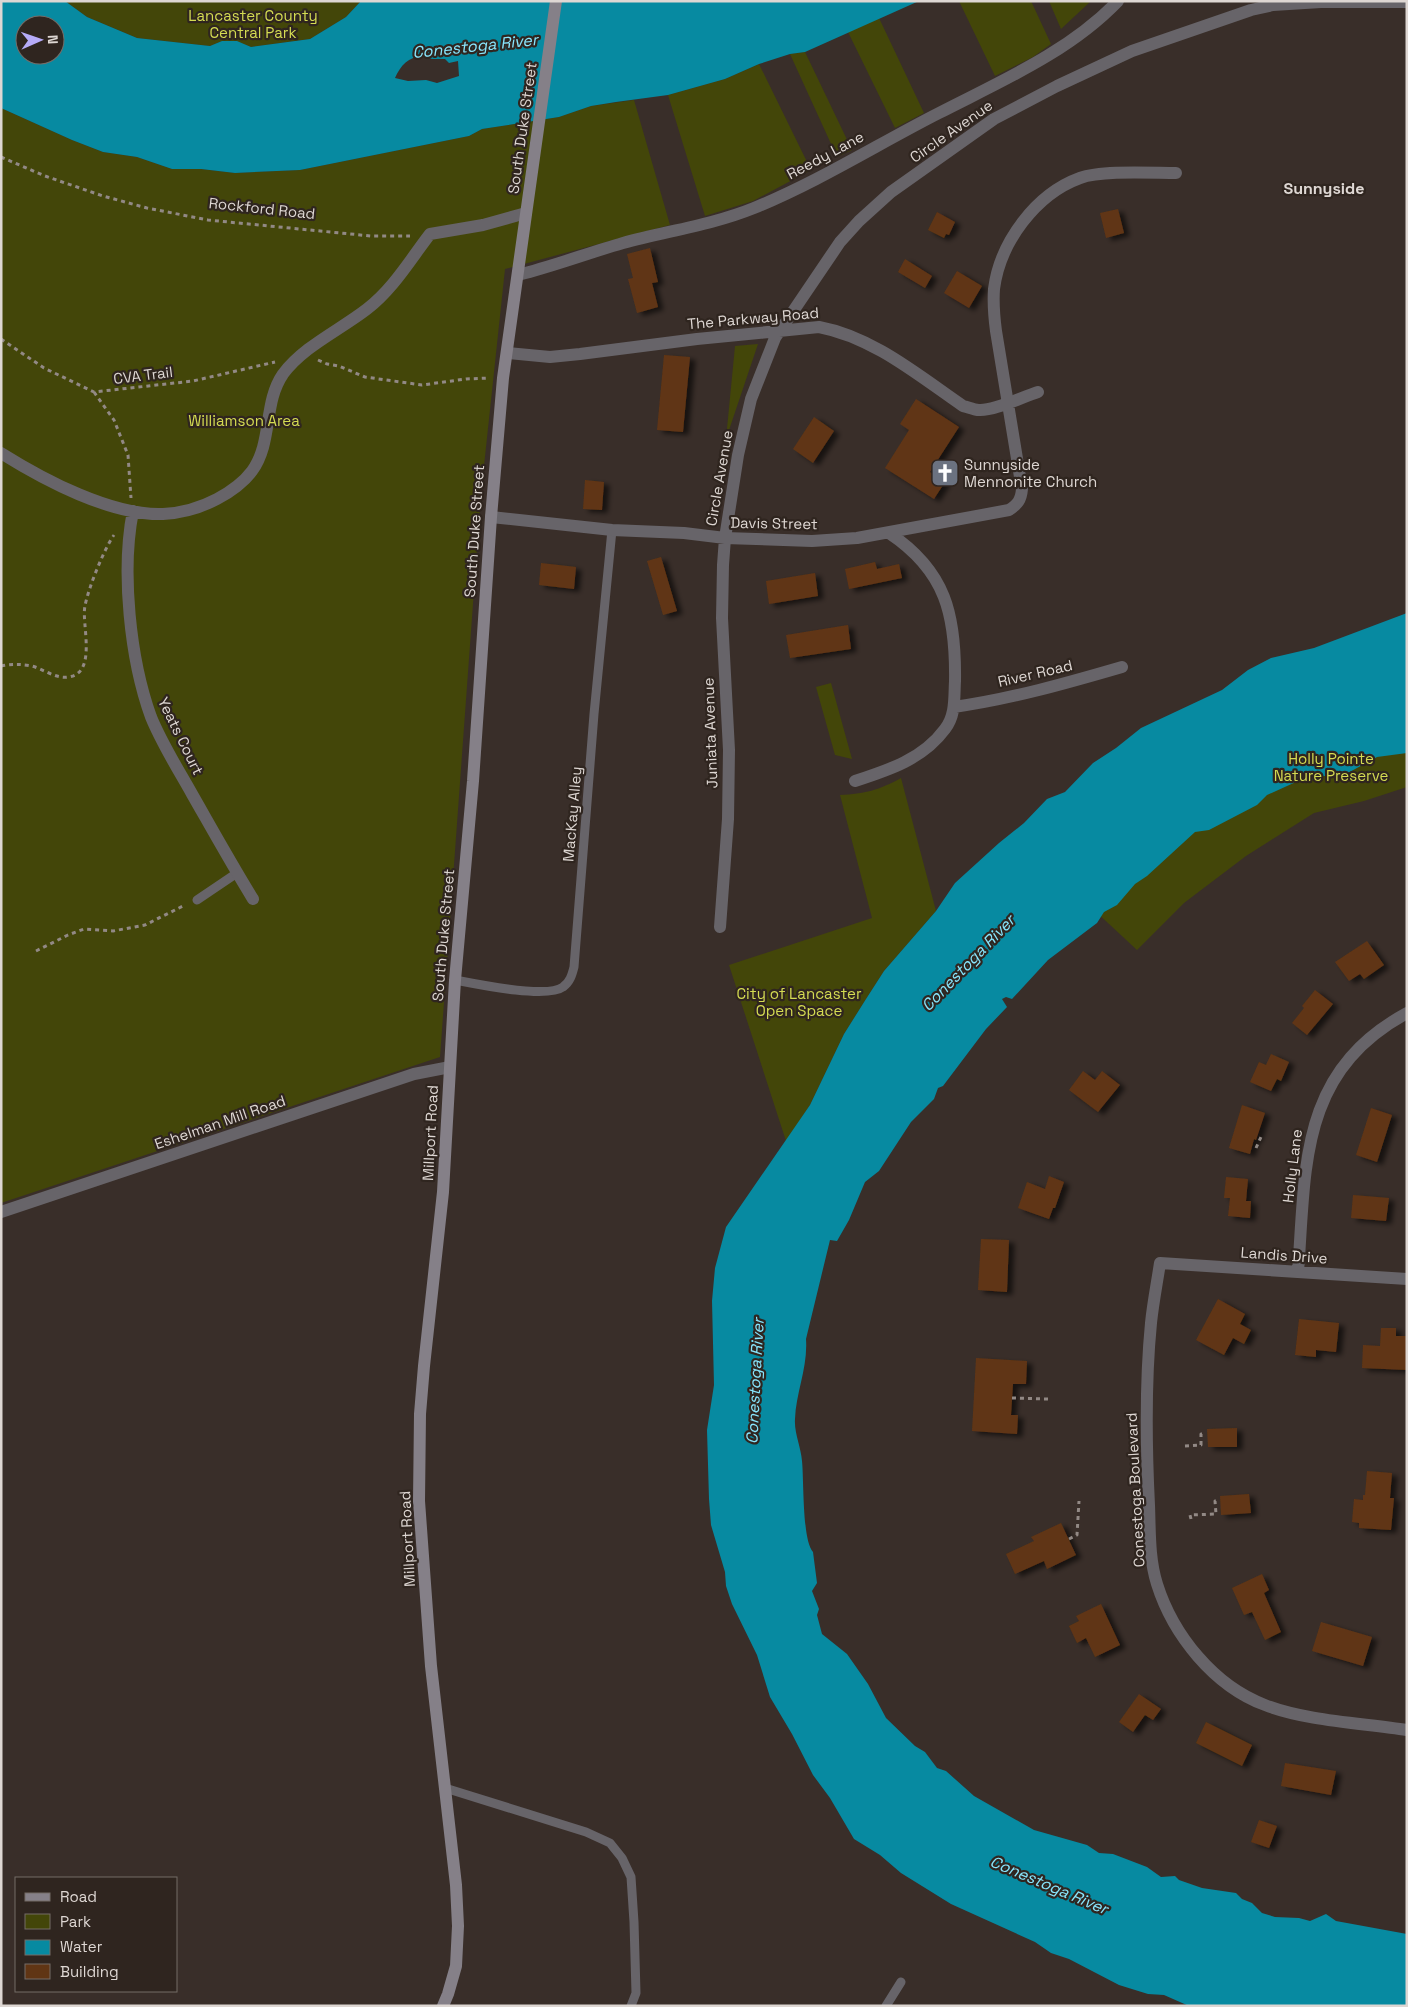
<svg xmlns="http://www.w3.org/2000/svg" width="1408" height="2007" font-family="'Space Grotesk',sans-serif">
<defs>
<filter id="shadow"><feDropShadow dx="5.5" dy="3" stdDeviation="2.5" flood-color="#0009"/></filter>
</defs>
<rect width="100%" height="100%" fill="#392e29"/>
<path fill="#434609" d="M65,1H361L346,17L310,39L251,47L236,41H222L210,46L137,38L87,17Z
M959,1H1031L1051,44L1033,57L995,76Z
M1049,1H1091L1061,29Z
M879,18L924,113L895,128L848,32Z
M805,52L852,150L837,157L790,54Z
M759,64L811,170L753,201L705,216L668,95L725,79Z
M634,100L670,225L505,269L481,494L440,1057L1,1203V108L72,140L103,152L137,157L172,169H201L235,173L300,170L469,136L482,129L559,117L591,106Z
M758,344L726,439L735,346Z
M831,683L852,759L835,755L816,687Z
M1407,709V787L1364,801L1314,813L1246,856L1184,903L1137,950L1080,897Z
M901,778L936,911L884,971L866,999L844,1034L810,1105L786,1141L729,965L872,918L840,795C865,794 879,790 901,778Z"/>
<path fill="#078aa1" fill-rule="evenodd" d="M1,1H65L87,17L137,38L210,46L222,41H237L251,47L310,39L346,17L361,1H919L805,52L790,54L759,64L725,79L668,95L616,102L591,106L559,117L482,129L469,136L300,170L235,173L201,169H172L137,157L103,152L72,140L1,108ZM25,25H55V55H25ZM423,56L432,59H445L449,63L458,61L459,76L437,83L426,80L408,81L395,78C401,65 408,57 423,56Z
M1407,613V753L1377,757L1346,774L1333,777L1324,776L1312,780L1298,781L1267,795L1257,805L1209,830L1195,832L1147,876L1135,884L1117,905L1104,912L1097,923L1048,960L1012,999L1006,997L1002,999L1007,1007L986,1029L943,1086L938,1088L934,1099L911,1122L879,1171L865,1182L849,1220L837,1241L830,1240L806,1339C808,1367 796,1392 795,1419C794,1433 801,1447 802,1461C804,1479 802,1540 813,1552L817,1583L812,1591L819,1609L817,1615L822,1634L847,1654L868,1684L886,1718L915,1746L925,1752L937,1768L946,1771L974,1796L1034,1830L1087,1845L1099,1853L1113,1854L1147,1867L1161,1877L1175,1876L1179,1880L1202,1888L1236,1893L1242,1899L1252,1903L1262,1913L1275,1917L1299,1918L1310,1921L1326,1914L1336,1921L1407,1934V2006H1189L1164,1995L1148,1994L1119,1985L1069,1959L1051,1953L1035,1942L951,1904L901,1873L880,1855L854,1839L830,1798L813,1775L792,1734L770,1697L757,1655L732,1604L726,1586L725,1572L711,1525L709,1499L707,1430L714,1385L712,1301L715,1268L726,1227L810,1105L844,1034L866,999L884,971L936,911L955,883L999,843L1024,823L1047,799L1065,792L1093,763L1116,748L1141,728L1222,690L1248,670L1271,658L1314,648Z"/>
<path fill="#603514" filter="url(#shadow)" d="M1118,209L1124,233L1106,238L1100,213Z
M937,212L955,222L949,235L946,234L944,238L928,230Z
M650,248L658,282L652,283L658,307L637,313L628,279L633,278L627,254Z
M905,259L932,276L925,288L898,272Z
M957,271L982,286L969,308L944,293Z
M664,355L690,357L683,432L657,430Z
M916,399L959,427L930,472L945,482L934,499L885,468L909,430L900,424Z
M814,417L834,431L813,463L793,449Z
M585,480L604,482L602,510L583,509Z
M661,557L677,611L663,615L647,561Z
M875,562L877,569L899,564L902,578L849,589L845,569Z
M541,563L576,567L574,589L539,585Z
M815,573L818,596L769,604L766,581Z
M848,625L851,649L790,658L786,635Z
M1367,941L1384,965L1364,979L1360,974L1349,981L1335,962Z
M1315,990L1333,1004L1307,1035L1292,1023L1304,1008L1302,1006Z
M1271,1054L1289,1062L1281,1081L1277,1079L1271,1091L1250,1082L1259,1062L1266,1065Z
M1083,1071L1095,1080L1102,1071L1120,1085L1098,1112L1069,1090Z
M1242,1105L1265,1113L1256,1140L1254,1139L1250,1154L1229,1148Z
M1371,1108L1392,1115L1377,1162L1356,1155Z
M1049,1176L1064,1182L1055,1208H1053L1049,1219L1018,1208L1027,1182L1045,1189Z
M1226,1177L1248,1179L1246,1201H1251L1250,1218L1228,1216L1230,1198H1224Z
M1353,1195L1389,1198L1386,1221L1351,1218Z
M981,1239L1009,1240L1007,1292L978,1290Z
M1218,1299L1245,1314L1240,1324L1251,1330L1244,1344L1233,1338L1224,1355L1196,1340Z
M1299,1319L1339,1323L1336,1352L1316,1350V1357L1295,1355Z
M1381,1328H1396V1336H1407V1370L1362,1368L1363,1345L1380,1346Z
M976,1358L1027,1361L1026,1384H1013L1011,1415H1018L1017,1434L972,1431Z
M1237,1428V1447H1208L1207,1429Z
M1367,1471L1392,1473L1390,1498H1394L1391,1530L1359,1528V1523L1352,1522L1354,1499L1363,1500V1495H1365Z
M1249,1494L1251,1513L1221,1515L1220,1496Z
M1061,1523L1076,1555L1047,1569L1044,1561L1015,1574L1006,1554L1034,1541L1031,1537Z
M1262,1574L1269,1590L1264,1593L1281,1632L1265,1640L1252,1612L1244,1615L1232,1588Z
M1101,1604L1120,1645L1095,1657L1086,1638L1077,1643L1069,1626L1079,1621L1076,1616Z
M1321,1622L1372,1637L1363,1666L1312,1651Z
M1139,1694L1161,1709L1153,1720L1145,1715L1133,1732L1119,1722Z
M1206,1722L1252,1745L1242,1766L1196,1743Z
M1285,1763L1336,1771L1331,1795L1281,1786Z
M1259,1820L1277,1826L1269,1848L1251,1842Z"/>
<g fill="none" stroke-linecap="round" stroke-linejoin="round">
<path stroke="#928985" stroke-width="3" stroke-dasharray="4 4" stroke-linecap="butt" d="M1,157L45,176L103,196L147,208L208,220L371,236H410
M1,339L44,368L94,392L193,381L275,362
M318,360L327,364L339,366L365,377L422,385L466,379L489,378
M94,392L114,420L128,455L131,498
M1,666C12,664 21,664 32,666C43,669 56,679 68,677C98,674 81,623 85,606C88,589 104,549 114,535
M36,951L68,935L84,929L113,931L145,925L185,905
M1256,1148L1261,1137L1258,1136
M1012,1398L1048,1399
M1185,1446L1201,1445V1434H1203
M1191,1519L1190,1515L1216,1514L1215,1501H1217
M1069,1539L1077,1535L1079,1501"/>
<path stroke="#676469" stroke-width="9" d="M197,900L237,873
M455,980C476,984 547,999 563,987C570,982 572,975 574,967L594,714L612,530
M445,1788L586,1832L610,1843L622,1858L631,1877L634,1922L636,1993L631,2006
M886,2006L901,1982"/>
<path stroke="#676469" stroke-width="12" d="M518,275C554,266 588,253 623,243C667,231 712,225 754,208C818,182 878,144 939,113C1001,81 1069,52 1118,1
M507,353L550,357L580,354L697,339L819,327C873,337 919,376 963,406C968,407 974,410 979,410C994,411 1022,397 1038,392
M1,453C44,480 112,516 163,514C182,513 200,508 217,499C230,492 243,483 252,471C273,442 263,403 283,374C304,346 340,330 367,309C393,289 410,260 430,234L483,225L526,213
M133,511C121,571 130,659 151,717C162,744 178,769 192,794C212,829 232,865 253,899
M491,517L612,530L684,533L725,538L812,541L857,538L1009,510C1018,504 1021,500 1022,489L996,331C994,316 993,303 994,289C1000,242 1036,194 1080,178C1101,170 1152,173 1176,173
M954,707C1011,699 1067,683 1122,667
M855,781C889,770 923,759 945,729C956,715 954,697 955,681C956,615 946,571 889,533
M720,927L728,819L729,750L722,618L723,565L725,538L738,455L751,399L775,338L840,242L859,221L891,192L994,119L1057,86L1132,51L1251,10L1273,5L1321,2H1407
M1,1212L414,1074L450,1067
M1298,1272C1306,1165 1299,1072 1407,1013
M1407,1279L1160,1263C1157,1283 1153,1303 1151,1323C1145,1384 1146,1445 1149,1505C1150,1531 1149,1559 1157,1584C1173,1635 1214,1686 1265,1705C1306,1721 1363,1723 1407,1730"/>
<path stroke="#858088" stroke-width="12" d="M443,2006L448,1994L456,1966L458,1926L456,1885L431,1666L419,1501L420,1414L424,1366L443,1192L455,980L473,781L491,517L503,378L556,1"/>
</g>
<defs>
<symbol id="church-square" viewBox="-11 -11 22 22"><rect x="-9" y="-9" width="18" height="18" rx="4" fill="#6b7280" stroke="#2f251f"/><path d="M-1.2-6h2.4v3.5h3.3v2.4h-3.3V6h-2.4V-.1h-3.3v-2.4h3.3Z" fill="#fff"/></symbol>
</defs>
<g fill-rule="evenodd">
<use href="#church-square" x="929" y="457" width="32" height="32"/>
</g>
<g text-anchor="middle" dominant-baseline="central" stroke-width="4.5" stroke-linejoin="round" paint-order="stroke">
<g font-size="15" fill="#d4db52" stroke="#2f251f">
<text x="253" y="15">Lancaster County<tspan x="253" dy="17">Central Park</tspan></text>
<text x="244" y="420">Williamson Area</text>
<text x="1331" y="758">Holly Pointe<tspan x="1331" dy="17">Nature Preserve</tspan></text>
<text x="799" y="993">City of Lancaster<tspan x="799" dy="17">Open Space</tspan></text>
</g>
<g font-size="15" fill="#ded7d3" stroke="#2f251f">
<text transform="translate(522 128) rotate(-82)">South Duke Street</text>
<text transform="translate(951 131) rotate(-35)">Circle Avenue</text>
<text transform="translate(825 155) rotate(-28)">Reedy Lane</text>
<text transform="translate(262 208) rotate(6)">Rockford Road</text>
<text transform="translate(753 318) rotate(-5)">The Parkway Road</text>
<text transform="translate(143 375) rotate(-7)">CVA Trail</text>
<text transform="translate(719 478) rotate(-80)">Circle Avenue</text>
<text transform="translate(774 523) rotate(1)">Davis Street</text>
<text transform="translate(474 531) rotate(-86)">South Duke Street</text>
<text transform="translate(1035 673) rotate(-13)">River Road</text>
<text transform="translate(710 733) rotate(-92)">Juniata Avenue</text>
<text transform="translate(181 736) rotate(64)">Yeats Court</text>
<text transform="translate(572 814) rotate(-85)">MacKay Alley</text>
<text transform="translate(443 935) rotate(-85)">South Duke Street</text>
<text transform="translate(220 1122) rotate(-19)">Eshelman Mill Road</text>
<text transform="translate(430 1133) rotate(-87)">Millport Road</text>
<text transform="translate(1292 1166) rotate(-83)">Holly Lane</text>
<text transform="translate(1284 1255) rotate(4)">Landis Drive</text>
<text transform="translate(1135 1490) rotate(-93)">Conestoga Boulevard</text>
<text transform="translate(407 1539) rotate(-93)">Millport Road</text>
</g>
<g font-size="15" fill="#ded7d3" stroke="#2f251f" text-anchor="start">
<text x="964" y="464">Sunnyside<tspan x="964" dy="17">Mennonite Church</tspan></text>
</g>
<g font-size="16" font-style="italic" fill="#88e6fd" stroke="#2f251f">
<text transform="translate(475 46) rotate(-6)">Conestoga River</text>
<text transform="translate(968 963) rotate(-46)">Conestoga River</text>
<text transform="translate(755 1381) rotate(-87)">Conestoga River</text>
<text transform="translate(1049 1885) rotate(23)">Conestoga River</text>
</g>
<g font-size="16" font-weight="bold" fill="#ded7d3" stroke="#2f251f">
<text x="1324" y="188">Sunnyside</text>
</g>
</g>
<rect width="1408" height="2007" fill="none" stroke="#ded7d3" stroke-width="5"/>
<rect x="15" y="1877" width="162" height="115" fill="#2f251f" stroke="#756c67"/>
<rect x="25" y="1893" width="25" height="8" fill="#858088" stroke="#756c67"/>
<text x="60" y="1902" font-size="15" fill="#ded7d3">Road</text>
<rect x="25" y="1914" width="25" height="15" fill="#434609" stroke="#756c67"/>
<text x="60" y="1927" font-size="15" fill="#ded7d3">Park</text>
<rect x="25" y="1940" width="25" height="15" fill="#078aa1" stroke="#756c67"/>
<text x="60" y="1952" font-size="15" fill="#ded7d3">Water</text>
<rect x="25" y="1964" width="25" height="15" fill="#603514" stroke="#756c67"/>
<text x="60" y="1977" font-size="15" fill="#ded7d3">Building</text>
<g transform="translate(40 40) rotate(88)"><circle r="24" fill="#2f251f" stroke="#756c67"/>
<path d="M0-4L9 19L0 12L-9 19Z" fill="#b6abf8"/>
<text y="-8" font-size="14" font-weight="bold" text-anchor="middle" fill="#ded7d3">N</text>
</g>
</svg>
